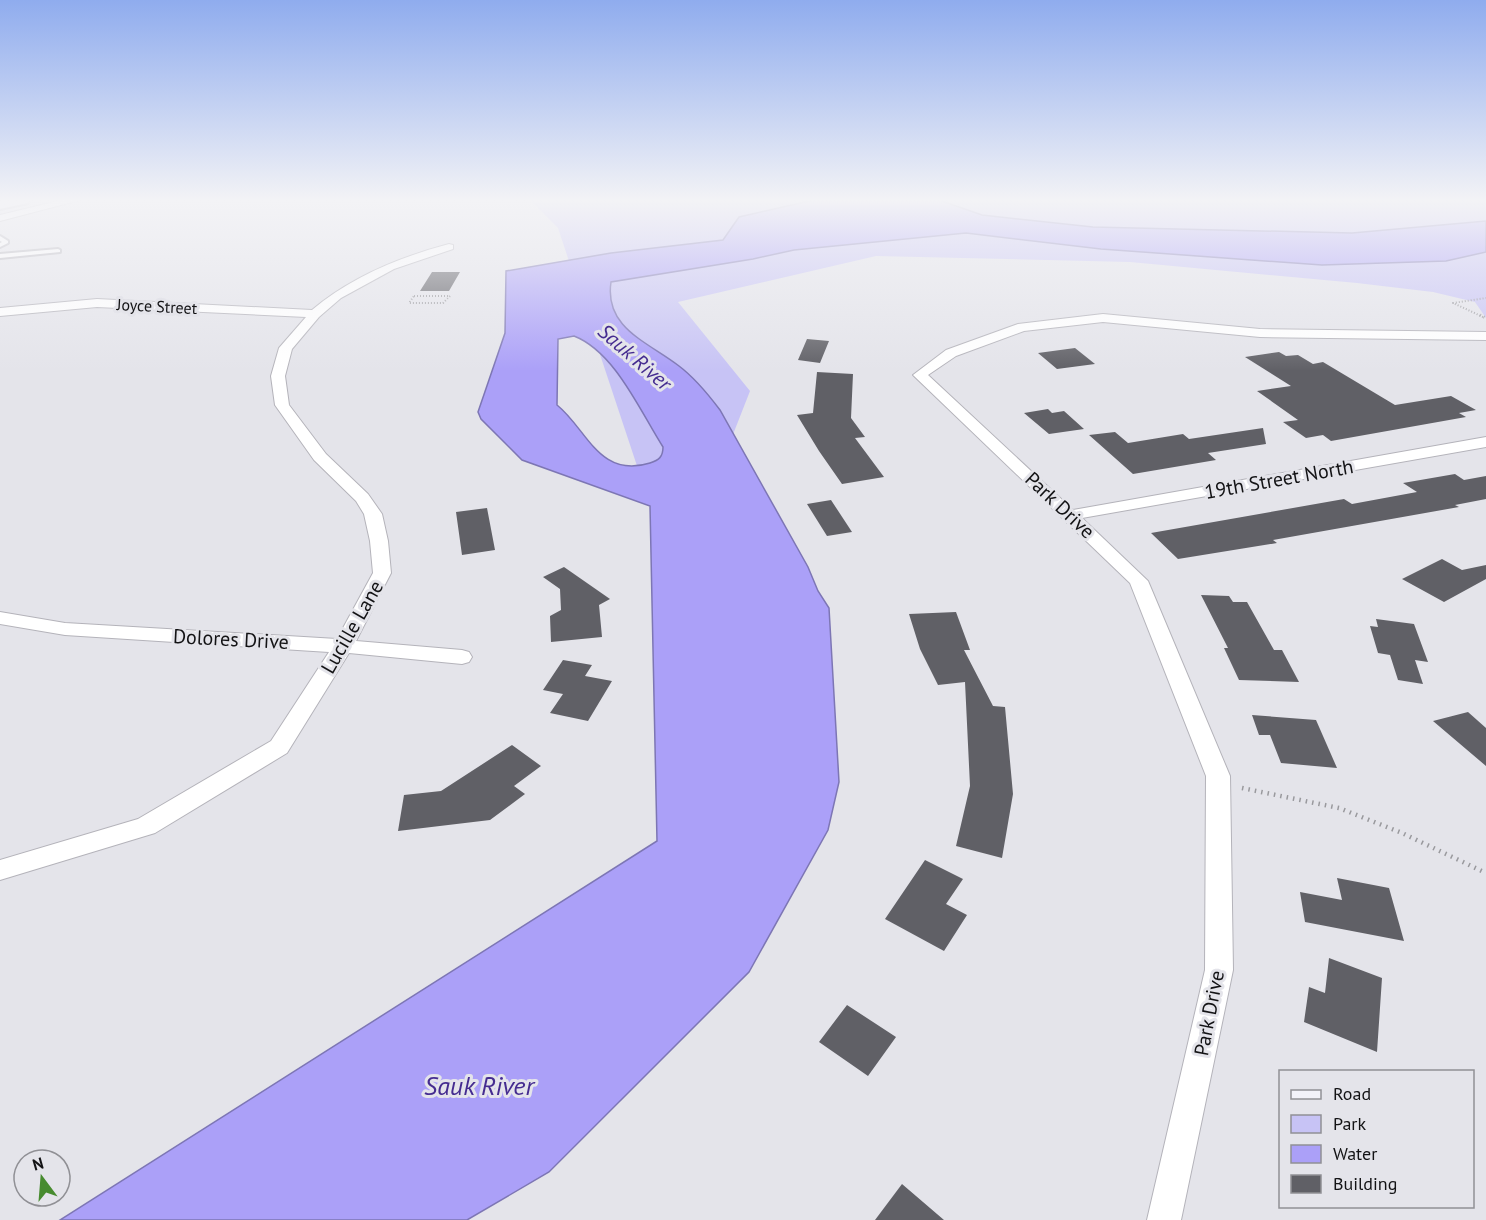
<svg xmlns="http://www.w3.org/2000/svg" width="1486" height="1220" font-family="'PT Sans',sans-serif">
<rect width="100%" height="100%" fill="#e4e4ea"/>
<path fill="#c7c3f5" d="M530,200H1486V318L1475,302L1433,292L1357,283L1130,262L876,256L678,302L750,391L732,437L650,505L558,228Z"/>
<path fill="#aba0f8" stroke="#7d76b4" stroke-width="1.5" fill-rule="evenodd" d="M813,200H939L982,215L1093,227L1352,233L1486,221V252L1446,261L1322,265L1101,249L966,233L794,250L753,259L611,282C604,328 648,342 679,366C695,378 708,394 720,410L808,567L818,591L829,608L839,782L828,830L749,972L549,1172L467,1220H60L657,841L650,506L522,460L481,419L478,412L505,333L506,271L611,253L723,240L739,217ZM574,336C615,352 640,411 663,447C663,457 659,460 650,463C599,479 587,429 557,405L558,339Z"/>
<path fill="#606066" d="M432,272H460L449,291H420Z
M807,339L829,341L820,363L798,360Z
M1075,348L1095,364L1057,369L1038,353Z
M1279,352L1286,356L1298,355L1313,364L1323,362L1395,405L1451,396L1476,410L1459,413L1466,417L1331,441L1323,435L1306,438L1283,422L1298,420L1257,391L1291,386L1245,357Z
M817,372L853,374L851,418L865,437L855,438L884,477L842,484L819,451L797,415L813,413Z
M1048,409L1052,413L1064,411L1084,429L1049,434L1024,413Z
M1263,428L1266,444L1208,453L1216,460L1133,474L1089,435L1115,432L1128,443L1183,434L1189,439Z
M1455,474L1464,480L1486,476V499L1455,505L1459,507L1273,540L1277,543L1178,559L1151,533L1344,499L1352,504L1417,492L1403,483Z
M831,500L852,532L827,536L807,504Z
M487,508L495,550L462,555L456,512Z
M1442,559L1462,570L1486,565V579L1444,602L1402,579Z
M564,567L610,599L599,605L602,637L551,642L550,616L561,610L560,589L543,577Z
M1201,595L1229,596L1233,602H1247L1274,650H1282L1299,682L1239,680L1224,648H1228Z
M956,612L970,650H964L993,706L1005,707L1013,794L1002,858L956,846L970,786L965,682L938,685L920,649L909,614Z
M1376,619L1414,624L1428,662L1415,660L1423,684L1398,680L1390,655L1378,653L1370,626L1378,627Z
M563,660L592,665L585,676L612,681L588,721L550,713L563,694L543,690Z
M1468,712L1486,728V766L1433,721Z
M1252,715L1316,720L1337,768L1281,763L1270,735H1259Z
M512,745L541,766L514,786L525,794L490,820L398,831L404,795L441,791Z
M925,860L963,879L946,904L967,915L944,951L885,919Z
M1337,878L1389,888L1404,941L1305,922L1300,892L1342,900Z
M1329,958L1382,978L1377,1052L1304,1022L1309,987L1325,993Z
M847,1005L896,1037L868,1076L819,1042Z
M902,1184L944,1220H875Z"/>
<g fill="none" stroke-linecap="round" stroke-linejoin="round">
<defs>
<path id="lane" d="M0,236L8,241V243L0,247V243L2,242L0,241Z
M58,249L60,250V252L0,258V254Z"/>
<path id="street" d="M62,200H80L0,221V215Z
M449,244L453,245V249L394,269L341,298L319,317L292,349L285,376L289,405L326,454L368,494L382,514L388,541L391,573L356,641L462,650L469,652L472,657L469,662L462,664L349,653L287,753L155,833L0,880V860L138,819L271,741L329,652L65,635L0,624V612L65,623L337,639L373,573L370,541L364,514L356,501L314,460L275,405L271,376L279,348L306,317L97,307L0,316V308L97,299L312,310C351,277 400,257 449,244Z
M1103,314L1260,329L1486,332V340L1260,337L1103,322L1024,331L956,356L928,375L1073,510L1486,437V447L1082,518L1148,581L1230,776L1233,970L1181,1220H1147L1205,970L1206,776L1130,583L913,375L946,350L1018,324Z"/>
<path id="secondary" d="M30,200L28,203L0,209V201Z"/>
</defs>
<use href="#lane" stroke="#b4b3ba" stroke-width="4"/>
<use href="#street" stroke="#b4b3ba" stroke-width="2"/>
<use href="#secondary" stroke="#b4b3ba" stroke-width="4"/>
<path stroke="#99999d" stroke-width="2" stroke-dasharray="1 2" stroke-linecap="butt" d="M414,296H450L443,303H409Z
M1483,317L1453,303L1486,298"/>
<path stroke="#99999d" stroke-width="3" stroke-dasharray="1 3" stroke-linecap="butt" d="M1480,315L1486,318"/>
<path stroke="#99999d" stroke-width="4.5" stroke-dasharray="1.5 5" stroke-linecap="butt" d="M1242,788L1339,808L1402,833L1486,873"/>
<use href="#lane" fill="#fff" fill-rule="evenodd"/>
<use href="#street" fill="#fff" fill-rule="evenodd"/>
<use href="#secondary" fill="#f2f2f9" fill-rule="evenodd"/>
</g>
<linearGradient id="sky" x2="0" y2="1"><stop stop-color="#8facee"/><stop offset="0.54" stop-color="#f3f3f6"/><stop offset="1" stop-color="#f3f3f6" stop-opacity="0"/></linearGradient>
<rect width="1486" height="371" fill="url(#sky)"/>
<g text-anchor="middle" dominant-baseline="central" stroke-width="6" stroke-linejoin="round" paint-order="stroke">
<g font-size="16" fill="#131315" stroke="#e4e4ea">
<text transform="translate(157 306) rotate(3)">Joyce Street</text>
</g>
<g font-size="20" fill="#131315" stroke="#e4e4ea">
<text transform="translate(1279 479) rotate(-10)">19th Street North</text>
<text transform="translate(1060 505) rotate(43)">Park Drive</text>
<text transform="translate(352 627) rotate(-60)">Lucille Lane</text>
<text transform="translate(231 639) rotate(3)">Dolores Drive</text>
<text transform="translate(1209 1013) rotate(-79)">Park Drive</text>
</g>
<g font-size="21" font-style="italic" fill="#452c90" stroke="#e4e4ea">
<text transform="translate(635 357) rotate(41)">Sauk River</text>
</g>
<g font-size="26" font-style="italic" fill="#452c90" stroke="#e4e4ea">
<text x="479" y="1085">Sauk River</text>
</g>
</g>
<rect x="1279" y="1070" width="195" height="138" fill="#e4e4ea" stroke="#909095" stroke-width="1.5"/>
<rect x="1291" y="1090" width="30" height="9" fill="#f2f2f9" stroke="#909095" stroke-width="1.5"/>
<text x="1333" y="1100" font-size="18" fill="#131315">Road</text>
<rect x="1291" y="1115" width="30" height="18" fill="#c7c3f5" stroke="#909095" stroke-width="1.5"/>
<text x="1333" y="1130" font-size="18" fill="#131315">Park</text>
<rect x="1291" y="1145" width="30" height="18" fill="#aba0f8" stroke="#909095" stroke-width="1.5"/>
<text x="1333" y="1160" font-size="18" fill="#131315">Water</text>
<rect x="1291" y="1175" width="30" height="18" fill="#606066" stroke="#909095" stroke-width="1.5"/>
<text x="1333" y="1190" font-size="18" fill="#131315">Building</text>
<g transform="translate(42 1178) rotate(344)"><circle r="28" fill="#e4e4ea" stroke="#909095" stroke-width="1.5"/>
<path d="M0-4.5L10 22L0 15L-10 22Z" fill="#478b2f"/>
<text y="-9" font-size="16" font-weight="bold" text-anchor="middle" fill="#131315">N</text>
</g>
</svg>
